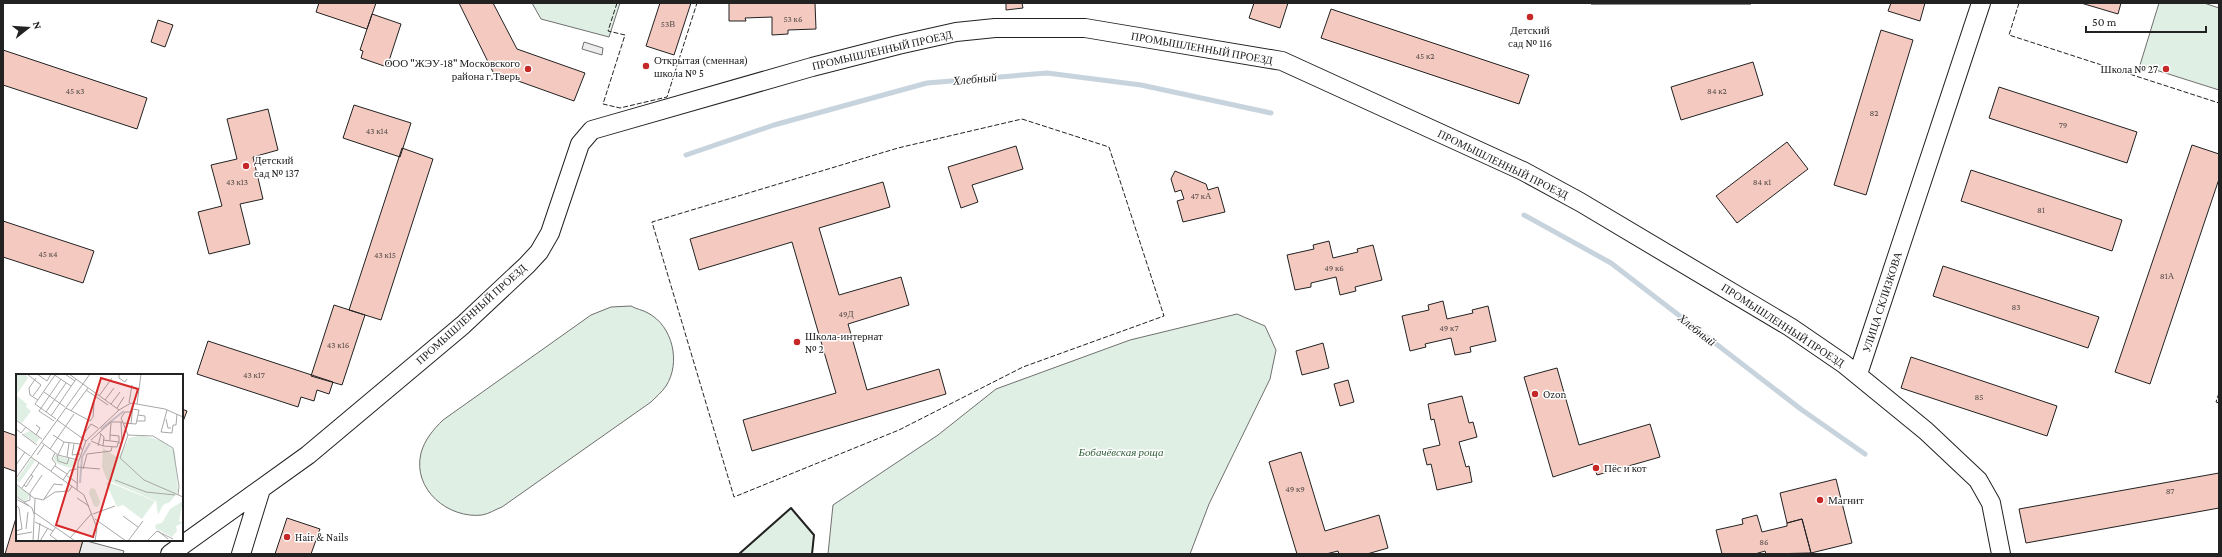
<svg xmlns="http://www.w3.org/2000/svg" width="2222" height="557" font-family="'Crimson Pro',serif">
<rect width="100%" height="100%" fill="#fff"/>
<path fill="#e0efe3" stroke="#6f6f6f" d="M532,3H620L609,37L541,19Z
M2159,3H2204L2219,8V90L2140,65Z
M631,306C636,309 643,310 648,313C673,326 681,363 666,386C662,392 656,397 651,402L502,507C496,509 489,514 482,515C449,519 412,490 421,453C425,439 433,430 443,420L591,315L611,307Z
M1237,314L1265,326L1276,350L1270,379L1209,504L1190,554H828L833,505L938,435L996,389L1130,340Z
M791,508L814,535L812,554H739Z"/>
<path fill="#ededed" stroke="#6f6f6f" d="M584,42L603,48L602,55L582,49Z
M83,540L124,551L123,554H79Z"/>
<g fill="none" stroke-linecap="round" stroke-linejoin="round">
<path stroke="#c7d3dd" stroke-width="5" d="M686,155L774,125L927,83L1047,73L1141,85L1271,113
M1524,215L1611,263L1802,410L1865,454"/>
</g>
<path fill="#f3c9c0" stroke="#222" d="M319,3H376L367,29L316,12Z
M459,3H493L517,49L585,73L574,101L493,72Z
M660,3H691L674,55L646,46Z
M729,3H815L816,29L788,30V34L772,35V17L745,18L746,21H729Z
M1006,3H1022L1023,8L1006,10Z
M1254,3H1288L1280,28L1249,18Z
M1591,3H1751V4H1591Z
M1891,3H1925L1920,21L1888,11Z
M2081,3H2121L2118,14Z
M1331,9L1529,75L1519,104L1321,38Z
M372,14L401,24L387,67L361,58L363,51L360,50Z
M158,20L173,25L165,47L151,42Z
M1881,30L1913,40L1866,195L1834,185Z
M3,50L147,98L137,129L3,85Z
M1753,62L1763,95L1681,120L1671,87Z
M1999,87L2137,132L2127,163L1989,118Z
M354,105L411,123L400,157L343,138Z
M268,109L278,150L253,157L263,199L240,204L250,244L209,254L198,212L222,206L211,165L237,159L227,119Z
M1787,142L1808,169L1737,223L1716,196Z
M2192,145L2219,154V179L2150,384L2115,372Z
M1016,146L1023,169L972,185L978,202L961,208L948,167Z
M402,148L433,159L381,320L349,310Z
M1971,170L2122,220L2112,251L1961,201Z
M1175,171L1206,184L1208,190L1218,187L1225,212L1183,222L1177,201L1184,199L1181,190L1175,192L1171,179Z
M883,182L890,207L819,228L839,295L901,277L909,305L848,324L867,390L939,369L946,394L752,451L743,420L836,393L792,242L699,270L690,239Z
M3,221L94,251L83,283L3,257Z
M1329,241L1333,258L1358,252L1357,249L1373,245L1382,280L1355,287L1356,291L1340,295L1336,277L1311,283V287L1295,290L1287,255L1314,249L1313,245Z
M1943,266L2099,317L2088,348L1933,296Z
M1443,301L1447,319L1473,313L1472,310L1488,306L1496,341L1470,347L1471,352L1455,355L1451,338L1425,344L1426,347L1410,351L1402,316L1429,310L1428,305Z
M334,305L365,315L342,385L311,376Z
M208,341L333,382L329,394L317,390L314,401L301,397L298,407L197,374Z
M1323,343L1329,368L1302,375L1296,351Z
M1911,357L2057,406L2047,436L1901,388Z
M1557,368L1579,445L1650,424L1660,457L1597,475L1593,464L1553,477L1524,377Z
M1348,380L1354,402L1340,406L1334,384Z
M1462,396L1469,423L1473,422L1477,437L1459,442L1466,467L1469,466L1472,482L1437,490L1431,464L1427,465L1423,449L1440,445L1434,419L1431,420L1428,404Z
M182,409L187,411L182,424Z
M3,431L17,436V472L3,467Z
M1301,452L1325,531L1379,515L1388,548L1367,554H1339L1338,551L1326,554H1297L1269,462Z
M2219,473V508L2026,543L2019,509Z
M1836,479L1852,543L1811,553L1802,519L1787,523L1780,493Z
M1757,515L1762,532L1787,526V523L1802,519L1811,553L1766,554L1765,551L1755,554H1722L1716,530L1743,524L1742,519Z
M16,518L17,540H83L79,554H5Z
M287,518L320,529L311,554H275Z"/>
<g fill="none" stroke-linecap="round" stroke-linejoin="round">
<defs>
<path id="minor" d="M1858,374L1981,3
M170,554L308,455L463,325L527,265L539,252L550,233L580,144L592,130L812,67L898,45L956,32L995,28H1085L1282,61L1523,171L1580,202L1790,327L1844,364L1926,431L1978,480L1991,503L2001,554
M241,554L261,489"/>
</defs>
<use href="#minor" stroke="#222" stroke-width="20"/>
<use href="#minor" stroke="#fff" stroke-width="18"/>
<path stroke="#222" stroke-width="1" stroke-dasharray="5 2" stroke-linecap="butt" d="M617,3L608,31L625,35L603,104L620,108L667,97L697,3
M2019,3L2009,35L2219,103
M1022,119L1109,147L1164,316L1023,367L899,430L734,497L652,222L898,148Z
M2219,393L2216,402L2219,403"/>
<path stroke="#222" stroke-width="2" d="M739,554L791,508L814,535L812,554"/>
</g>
<g fill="#c62828" stroke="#fff" stroke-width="1.5">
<circle cx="1530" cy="17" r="4"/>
<circle cx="646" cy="66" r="4"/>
<circle cx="528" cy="69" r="4"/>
<circle cx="2166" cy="69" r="4"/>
<circle cx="246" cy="166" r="4"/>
<circle cx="797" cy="342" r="4"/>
<circle cx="1535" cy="394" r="4"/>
<circle cx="1596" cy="468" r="4"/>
<circle cx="1820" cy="500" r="4"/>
<circle cx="287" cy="537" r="4"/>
</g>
<g text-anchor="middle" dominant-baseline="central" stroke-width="3" stroke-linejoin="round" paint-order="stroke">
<g font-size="9" fill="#564c4a">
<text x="793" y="19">53 к6</text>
<text x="668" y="24">53В</text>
<text x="1425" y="56">45 к2</text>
<text x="75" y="91">45 к3</text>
<text x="1717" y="91">84 к2</text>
<text x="1874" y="113">82</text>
<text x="2063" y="125">79</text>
<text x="377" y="131">43 к14</text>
<text x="237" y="182">43 к13</text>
<text x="1762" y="182">84 к1</text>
<text x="1201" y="196">47 кА</text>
<text x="2041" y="210">81</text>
<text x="48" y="254">45 к4</text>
<text x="385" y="255">43 к15</text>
<text x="1334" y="268">49 к6</text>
<text x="2167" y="276">81А</text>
<text x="2016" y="307">83</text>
<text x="846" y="314">49Д</text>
<text x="1449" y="328">49 к7</text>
<text x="338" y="345">43 к16</text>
<text x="254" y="375">43 к17</text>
<text x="1979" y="397">85</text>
<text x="1295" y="489">49 к9</text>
<text x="2170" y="491">87</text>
<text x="1764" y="542">86</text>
</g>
<g font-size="11" fill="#222" stroke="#fff" text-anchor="start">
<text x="1530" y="30" text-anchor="middle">Детский<tspan x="1530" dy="13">сад № 116</tspan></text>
<text x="654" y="60">Открытая (сменная)<tspan x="654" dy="13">школа № 5</tspan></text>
<text x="520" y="63" text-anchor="end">ООО "ЖЭУ-18" Московского<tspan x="520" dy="13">района г.Тверь</tspan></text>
<text x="2158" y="69" text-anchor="end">Школа № 27</text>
<text x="254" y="160">Детский<tspan x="254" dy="13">сад № 137</tspan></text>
<text x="805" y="336">Школа-интернат<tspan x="805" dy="13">№ 2</tspan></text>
<text x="1543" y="394">Ozon</text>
<text x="1604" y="468">Пёс и кот</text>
<text x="1828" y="500">Магнит</text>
<text x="295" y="537">Hair &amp; Nails</text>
</g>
<g font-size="11" fill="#222" stroke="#fff">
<text transform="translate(1202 48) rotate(10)">ПРОМЫШЛЕННЫЙ ПРОЕЗД</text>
<text transform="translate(882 50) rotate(-13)">ПРОМЫШЛЕННЫЙ ПРОЕЗД</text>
<text transform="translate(1503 164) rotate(26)">ПРОМЫШЛЕННЫЙ ПРОЕЗД</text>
<text transform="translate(1882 302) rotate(-72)">УЛИЦА СКЛИЗКОВА</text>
<text transform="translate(471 314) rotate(-42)">ПРОМЫШЛЕННЫЙ ПРОЕЗД</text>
<text transform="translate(1783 325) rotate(33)">ПРОМЫШЛЕННЫЙ ПРОЕЗД</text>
</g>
<g font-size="11" font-style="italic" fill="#2f5e38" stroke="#fff">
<text x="1121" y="452">Бобачёвская роща</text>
</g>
<g font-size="12" font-style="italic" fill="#222" stroke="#fff">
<text transform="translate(975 79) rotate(-5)">Хлебный</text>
<text transform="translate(1697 330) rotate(38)">Хлебный</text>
</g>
</g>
<g transform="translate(16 374)">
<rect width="167" height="167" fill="#fff"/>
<path d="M0,0H9L12,4L1,20ZM0,21L11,30L10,33L15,37L6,49L0,45ZM14,57L24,64L20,69L7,60ZM125,61L147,67L159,77L162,118L154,128L147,131L142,141L140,127L91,106L86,93L87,74L102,84L113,64ZM39,81L60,87L58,93L54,94L42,90L37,85ZM16,84L19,87L3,109L1,105ZM92,108L139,127L126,145L107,131L101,133L90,109ZM0,111L13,120L12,125L8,127L0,121ZM75,114L79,115L84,128L82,133L78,132L73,119ZM167,127L163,147L167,149L160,152L161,157L156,163L139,154L140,150L146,149L154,135Z" fill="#e0efe3"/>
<path fill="none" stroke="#c7d3dd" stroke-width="2" d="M85,55L108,37M64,109L66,83L74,69"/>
<path fill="none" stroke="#a7a7a7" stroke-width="1" d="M11,0L25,11L17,22M21,0L31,7L35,0M37,0L55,12M49,0L59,7M53,0L103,36M103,0V4L109,8L111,5M39,1L19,30L40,45M20,4L13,14L14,21L22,26M70,16L92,31M28,18L49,33M83,22L96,4M89,26L98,14M113,29L116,11M95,30L104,18M121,30L125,0M50,34L74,47L77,43L78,29M101,34L108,23M151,36L145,58L156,59L157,51H160L161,40M55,37L72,14M30,38L50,9M116,38H109L105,44L112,61L104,84L128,106L167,123M35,42L60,5M150,45L152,54H155M0,46L26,65M41,46L70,67M38,47L23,37L45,5M121,47H129V42L122,41M107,49L120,50L123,36L116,35M115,50L117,30M20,51L24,54L20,61M0,55L5,59L10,53M6,60L21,71M37,61L48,68L64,70L66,76M94,61L95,49M112,61L137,62L157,74L163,112L162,121M65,64L75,50L82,54M75,66L95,48H106M87,66L103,68V62L94,61V66M75,67L87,72L88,63L83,58M25,68L42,81L62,86M58,70L56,81L64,80M0,72L14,82M82,72L85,60M87,72L101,73L102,69H106L105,48M34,75L58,40M21,81L28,71M41,81L42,87L51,90L53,84M42,81L48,68M15,83L68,121L81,154L79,167M51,83L53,69M0,91L9,78M39,92L51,100M61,93L84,95M67,95L71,80L95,77L96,73M35,97L40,90L36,85L39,79M50,101L61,109M0,104L74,0M47,106L54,96L61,95M99,106L130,118L159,121M0,110L19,125L17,167M8,111L10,113L17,102L15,101M6,114L23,89M61,116L62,89L70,67L103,36L115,29L149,35L167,43M14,119L26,101M0,122L16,134L18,140M19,124L27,126L39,118L53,117L56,112M61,124L73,132M0,125L13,132M28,125L38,110L47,111M8,128L14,126V119M0,131L3,134L6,155L0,157M19,139L59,167M77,140L99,132M107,142L122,153M79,145L110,167M19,148L37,157M40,153L34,161L42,167M10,155L12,138M142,157L152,165M0,161L16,158M54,164L76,139M22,167L24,149M24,167L32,154M112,167L127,147M131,167L141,157L157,165"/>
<path fill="#d62828" fill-opacity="0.15" stroke="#d62828" stroke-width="2" d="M85,4L122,15L77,163L40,151Z"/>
<rect width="167" height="167" fill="none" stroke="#222" stroke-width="2"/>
</g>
<rect width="2222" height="557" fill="none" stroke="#222222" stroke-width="8"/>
<g transform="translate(28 28) rotate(73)" stroke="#ffffff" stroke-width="3" paint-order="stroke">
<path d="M0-3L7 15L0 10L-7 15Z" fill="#222222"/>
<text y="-6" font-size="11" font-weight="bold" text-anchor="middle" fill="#222222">N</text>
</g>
<path d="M2086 26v6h120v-6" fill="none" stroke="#222222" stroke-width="2"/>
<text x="2092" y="26" font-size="12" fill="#222222" stroke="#ffffff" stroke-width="3" paint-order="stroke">50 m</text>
</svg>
